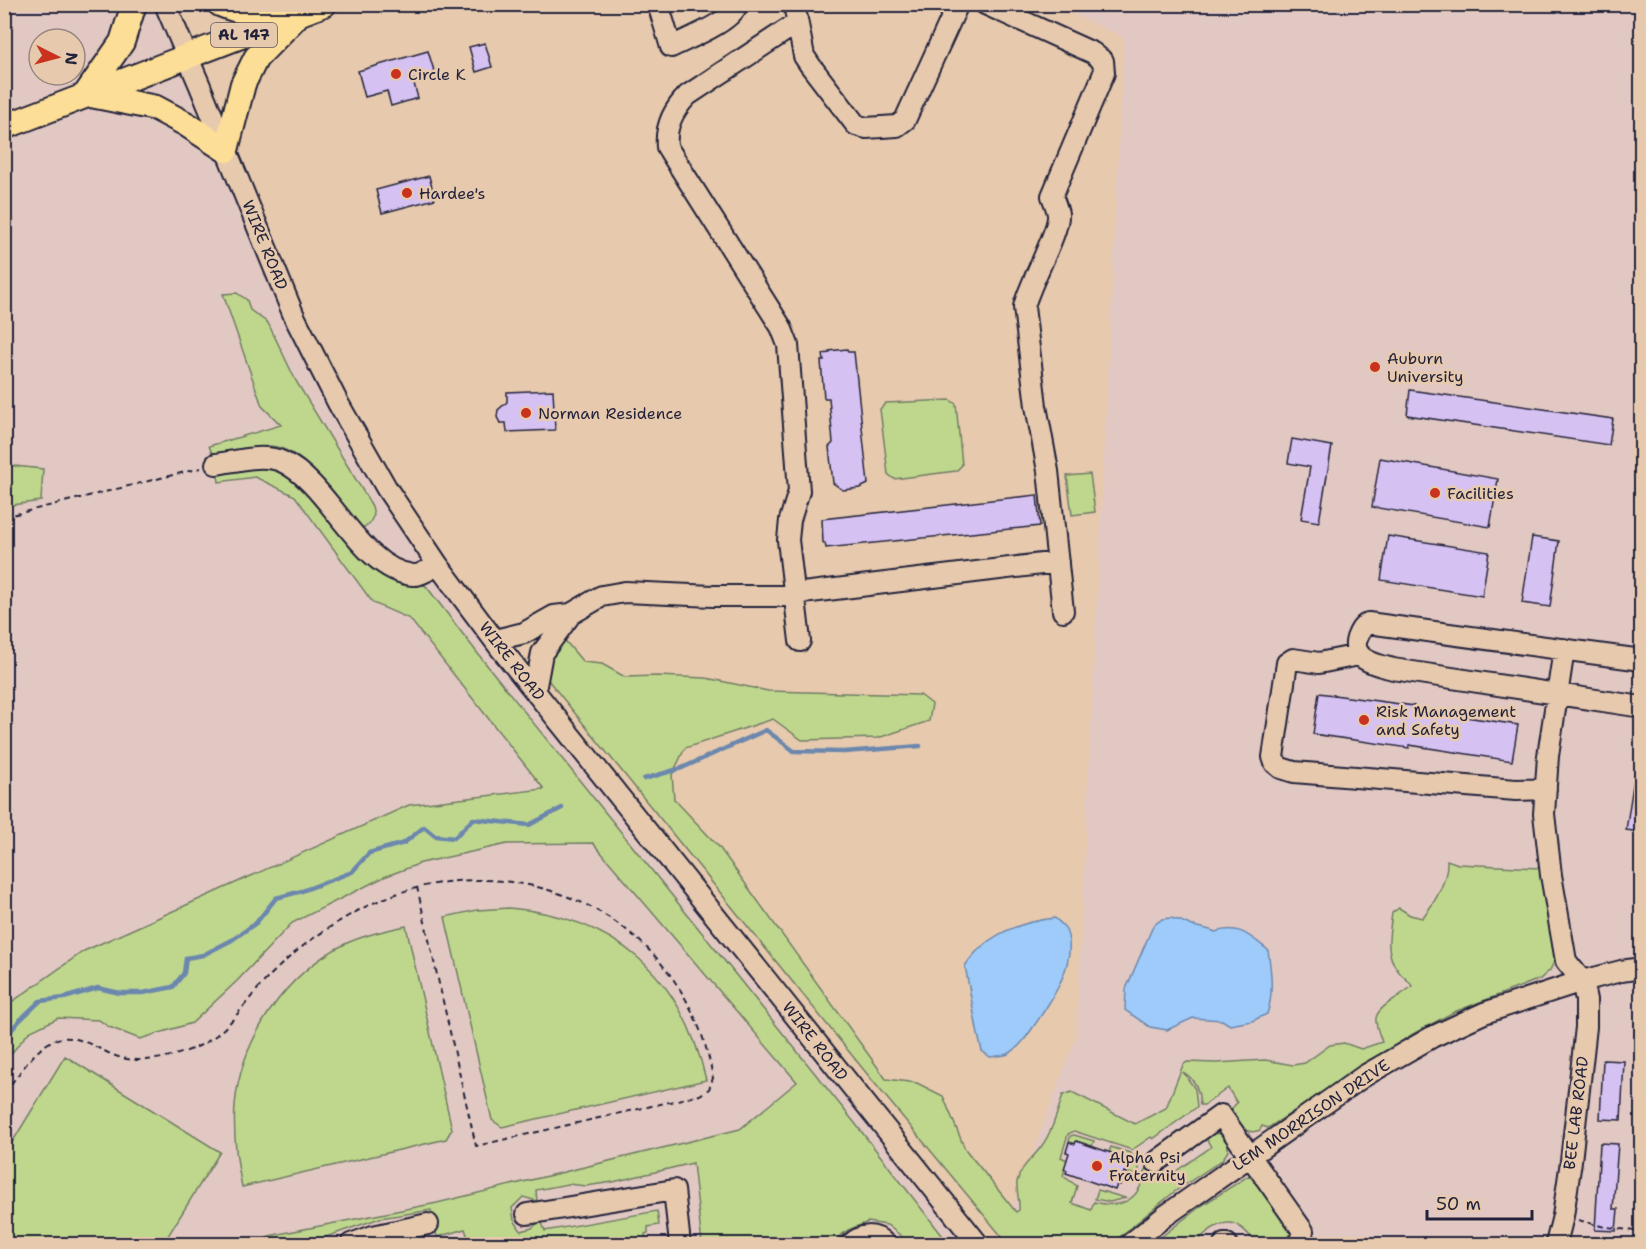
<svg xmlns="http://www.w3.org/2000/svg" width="1646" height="1249" font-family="'Shantell Sans',sans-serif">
<rect width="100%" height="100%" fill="#e7caae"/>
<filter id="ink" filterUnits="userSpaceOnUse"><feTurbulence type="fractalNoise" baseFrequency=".0167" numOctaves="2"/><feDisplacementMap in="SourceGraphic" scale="12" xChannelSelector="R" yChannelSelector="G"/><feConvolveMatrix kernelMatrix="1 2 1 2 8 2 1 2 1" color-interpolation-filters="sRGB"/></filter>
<g filter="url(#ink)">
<path fill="#e2c8c2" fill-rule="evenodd" d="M5,5H165L243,189L387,489L978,1244H5ZM39,39H75V75H39Z
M1055,5H1641V1244H999L1076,1037L1124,38Z"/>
<path fill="#bfd78d" stroke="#707c64" stroke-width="1.5" d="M237,293L247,300L250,310L268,323L296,381L372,506L374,515L369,524L359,530C339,503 306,447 269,446L214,458L209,446L281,425L262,406L223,294Z
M950,400L956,404L962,465L956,471L894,479L888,474L880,409L886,403Z
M5,465L43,469L41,501L5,506Z
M264,465L286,471L418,584L426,586L482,659L854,1122L949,1244H907L900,1235L887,1225L868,1222L848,1230L830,1244H702L693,1163L613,1182L586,1186L568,1184L536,1190L537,1201L523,1197L512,1208L514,1220L521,1231L532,1228L541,1220L545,1231L657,1211L659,1225L648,1227V1233L645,1234L647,1244H470L465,1229L437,1237L431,1210L380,1218L306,1244H261L269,1236L437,1203L740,1129L797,1082L593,843L507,844L421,863L384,877L292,923L237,981L192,1023L140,1039L109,1027L99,1020L58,1018L29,1032L5,1061V1007L84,951L409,805L544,789L410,619L373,603L295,496L255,477L219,482L217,470Z
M1090,474L1095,512L1072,515L1067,476Z
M562,637L583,662L602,664L625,677L657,676L706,678L768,691L920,695L932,704L929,721L878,738L802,740L773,719L685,748L672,775L674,799L719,847L886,1079L917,1083L943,1096L965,1149L1016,1212L1019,1210C1020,1201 1016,1191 1017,1182C1020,1167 1032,1159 1041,1147C1052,1132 1057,1113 1063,1095L1072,1092L1135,1124L1166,1108L1183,1065L1187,1062L1216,1063L1265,1060L1293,1065L1305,1063L1330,1045L1344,1043L1361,1049L1382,1042C1380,1036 1375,1025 1376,1018C1378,1006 1403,995 1412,986C1408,979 1401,976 1397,969C1384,952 1390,932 1392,913L1399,908L1410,915L1422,918C1435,903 1448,880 1447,860L1458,864L1540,868L1556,958L1550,970L1540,979L1454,1012L1413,1034L1268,1128L1262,1126L1260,1130C1246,1136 1231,1123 1232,1108L1237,1103L1228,1088L1204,1105H1200C1199,1090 1196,1080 1183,1072L1195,1089L1197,1107L1153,1139L1151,1137L1132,1150L1074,1131L1068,1134L1061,1157L1067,1160L1063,1176L1077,1186L1072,1203L1091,1210L1094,1202C1113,1207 1132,1205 1141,1185C1143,1178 1144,1172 1148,1166L1153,1173L1157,1172L1163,1180L1211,1147L1206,1138L1213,1133L1221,1134L1228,1142V1151L1222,1160L1174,1192L1111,1244H1008L872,1080L548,680L549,655Z
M509,908C615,917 682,975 706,1080L502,1127L492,1120L445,917L477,910Z
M406,926L452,1129L446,1139L242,1187C236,1159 233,1133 235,1105C241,1039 285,974 345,944C364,935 386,930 406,926Z
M65,1056L220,1152L163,1244H5V1154Z
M1074,1135L1094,1141L1092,1146L1076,1141L1075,1144L1069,1142L1070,1136Z
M1111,1147L1130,1153L1139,1162V1172L1135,1175L1127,1172L1131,1163L1125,1161L1126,1157L1109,1152Z
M1248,1176L1254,1177L1293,1229L1292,1240L1287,1244H1257C1240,1224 1230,1214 1206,1233C1202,1237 1196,1243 1191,1244C1179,1247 1164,1244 1152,1244L1201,1206Z
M1098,1190L1125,1198L1110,1202L1095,1199Z"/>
<path fill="#9ecbf9" stroke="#6c87ad" stroke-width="1.5" d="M1055,918C1058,921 1063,925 1065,928C1080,958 1052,1000 1036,1023C1029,1033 1020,1048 1008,1054C1003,1056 995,1056 990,1057L982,1051L978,1035L965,966C986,934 1019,922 1055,918Z
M1171,918C1179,920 1184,922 1190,925C1198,928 1207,928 1215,932C1239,924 1250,936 1268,950C1271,970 1274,994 1267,1014L1252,1021L1230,1025L1222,1020L1193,1018L1167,1030L1150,1027L1125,1010L1126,989L1153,926L1162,919Z"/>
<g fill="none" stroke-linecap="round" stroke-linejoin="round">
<path stroke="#6c87ad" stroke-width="4.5" d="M644,779L682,768L766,730L794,751L844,752L920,746
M4,1039L19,1021L40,1001L64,998L98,988L120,993H143L173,987L184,973L186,958L203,955L232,940L256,923L276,898L302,891L352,872L369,853L404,843L424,827L435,836L454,838L473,819L529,825L562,808"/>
</g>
<path fill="#d6c2f2" stroke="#22223b" stroke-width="1.5" d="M485,43L492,67L476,72L469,47Z
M428,51L435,74L413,80L418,98L391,106L387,91L365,97L358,71Z
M429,176L435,199L382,213L376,190Z
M847,349L848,352H854L868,484L860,488L843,490L833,483L829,447L833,443L829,398H824L821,361H824L823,354L830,353L829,351Z
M553,390L555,430L507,432L506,423H500L497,417L498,410L507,402V392Z
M1410,390L1613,419L1609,445L1407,415Z
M1292,439L1332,446L1319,522L1301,519L1310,467L1288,463Z
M1380,458L1498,479L1490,527L1372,507Z
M1037,495L1040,526L826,548L825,543H823L822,519Z
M1388,536L1489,552L1482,596L1381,580Z
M1532,537L1559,541L1550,607L1522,603Z
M1319,693L1414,706V709L1518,725L1512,761L1409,745V748L1313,734Z
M1635,772H1641V832L1626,830Z
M1603,1060L1624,1061L1621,1120L1600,1119Z
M1076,1141L1126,1158L1125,1161L1131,1163L1127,1173L1124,1172L1120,1185L1117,1184L1115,1190L1066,1173L1067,1170L1064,1169L1069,1153L1066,1152L1069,1142L1075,1144Z
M1600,1143L1618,1144L1613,1209H1618L1616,1231L1595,1230Z"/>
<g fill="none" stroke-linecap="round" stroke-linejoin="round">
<defs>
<path id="minor" d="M165,4L200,86L294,316L338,403L387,489L438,565L501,649L978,1244
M658,4L671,47C687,39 734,21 737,4
M794,4L804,56L810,65L856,125L866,128L897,126L905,120L958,4
M985,4L1093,53L1103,61L1104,73L1052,196C1054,201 1057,208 1058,214C1060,231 1029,284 1024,307L1036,406L1048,471L1063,611
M797,23L688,95C673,110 665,126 667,147L781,327L788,345L799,491L790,520L788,540L800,641
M216,464C237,461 263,453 283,462C330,484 360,570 413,575C420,576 431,568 438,565
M495,640L524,633L554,616L571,614L602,596L625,592L713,596H778L1058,562
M1359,655L1319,663L1293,659L1287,663L1273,757L1275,763L1281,768L1294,772L1516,790L1546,789
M1642,660L1368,623C1363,626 1359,632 1357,638C1350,660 1378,665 1393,669L1642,707
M535,691L542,653L571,614
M1156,1162L1221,1115L1303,1231L1300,1241L1297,1244
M527,1214L674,1190L680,1244
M351,1244L373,1236L428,1224
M851,1244C861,1234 875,1233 885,1244
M1130,1244L1165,1216L1364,1076L1432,1037L1484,1013L1582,981L1621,971L1642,968
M1224,1244H1227
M1556,1244L1563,1216L1571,1161L1586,1027V1000L1582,981L1566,961L1551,875L1544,814L1548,756L1564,649"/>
<path id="major" d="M220,4C239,12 264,17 285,15
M86,94L156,108L186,124L226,150L243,84L256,58L295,18
M86,94L122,42L134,4
M4,127L324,4"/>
</defs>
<use href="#minor" stroke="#22223b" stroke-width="24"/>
<use href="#major" stroke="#22223b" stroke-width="28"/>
<path stroke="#22223b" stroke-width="2" stroke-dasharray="6 4.5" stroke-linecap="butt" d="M4,517L201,468
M4,1092C20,1075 30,1054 50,1042C74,1028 99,1052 122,1058C148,1064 178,1056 201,1045C229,1031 244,1003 265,981C289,955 318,933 350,915C498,830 684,906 713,1078L709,1089L700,1095L476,1146L417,887
M1578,1220L1601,1226L1642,1232"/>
<use href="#minor" stroke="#e7caae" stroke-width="20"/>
<use href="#major" stroke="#fdde96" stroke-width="24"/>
</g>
</g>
<g fill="#c8321e" stroke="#e7caae" stroke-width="2">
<circle cx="396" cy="74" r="6"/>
<circle cx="407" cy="193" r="6"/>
<circle cx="1375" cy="367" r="6"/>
<circle cx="526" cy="413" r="6"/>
<circle cx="1435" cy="493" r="6"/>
<circle cx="1364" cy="720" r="6"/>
<circle cx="1097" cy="1166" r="6"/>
</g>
<g text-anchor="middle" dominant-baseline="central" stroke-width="5" stroke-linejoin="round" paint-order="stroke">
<rect fill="#e7caae" stroke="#5d545e" stroke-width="1.5" x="211" y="23" width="66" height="24" rx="4.5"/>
<g font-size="15" font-weight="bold" fill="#22223b">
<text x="244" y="35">AL 147</text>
</g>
<g font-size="16" fill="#22223b" stroke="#e7caae" text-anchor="start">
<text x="408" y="74">Circle K</text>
<text x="419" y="193">Hardee's</text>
<text x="1387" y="358">Auburn<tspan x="1387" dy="18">University</tspan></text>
<text x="538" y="413">Norman Residence</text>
<text x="1447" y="493">Facilities</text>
<text x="1376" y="711">Risk Management<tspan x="1376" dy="18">and Safety</tspan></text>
<text x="1109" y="1157">Alpha Psi<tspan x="1109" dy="18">Fraternity</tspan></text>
</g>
<g font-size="16" fill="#22223b" stroke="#e7caae">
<text transform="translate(265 245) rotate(68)">WIRE ROAD</text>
<text transform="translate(512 661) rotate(52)">WIRE ROAD</text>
<text transform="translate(815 1041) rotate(52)">WIRE ROAD</text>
<text transform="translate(1576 1113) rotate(-83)">BEE LAB ROAD</text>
<text transform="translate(1311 1115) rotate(-34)">LEM MORRISON DRIVE</text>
</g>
</g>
<rect width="1646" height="1249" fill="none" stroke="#e7caae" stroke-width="24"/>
<rect x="12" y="12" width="1622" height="1225" fill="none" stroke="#22223b" stroke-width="2" filter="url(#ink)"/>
<g transform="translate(57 57) rotate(96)"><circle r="28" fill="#e7caae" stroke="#988780" stroke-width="1.5"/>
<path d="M0-4.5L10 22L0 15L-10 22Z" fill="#c8321e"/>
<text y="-9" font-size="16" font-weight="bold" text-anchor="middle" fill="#22223b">N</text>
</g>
<path d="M1427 1210v9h105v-9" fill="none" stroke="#22223b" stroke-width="3"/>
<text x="1436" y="1210" font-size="18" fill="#22223b" stroke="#e7caae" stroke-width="4.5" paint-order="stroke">50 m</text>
</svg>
